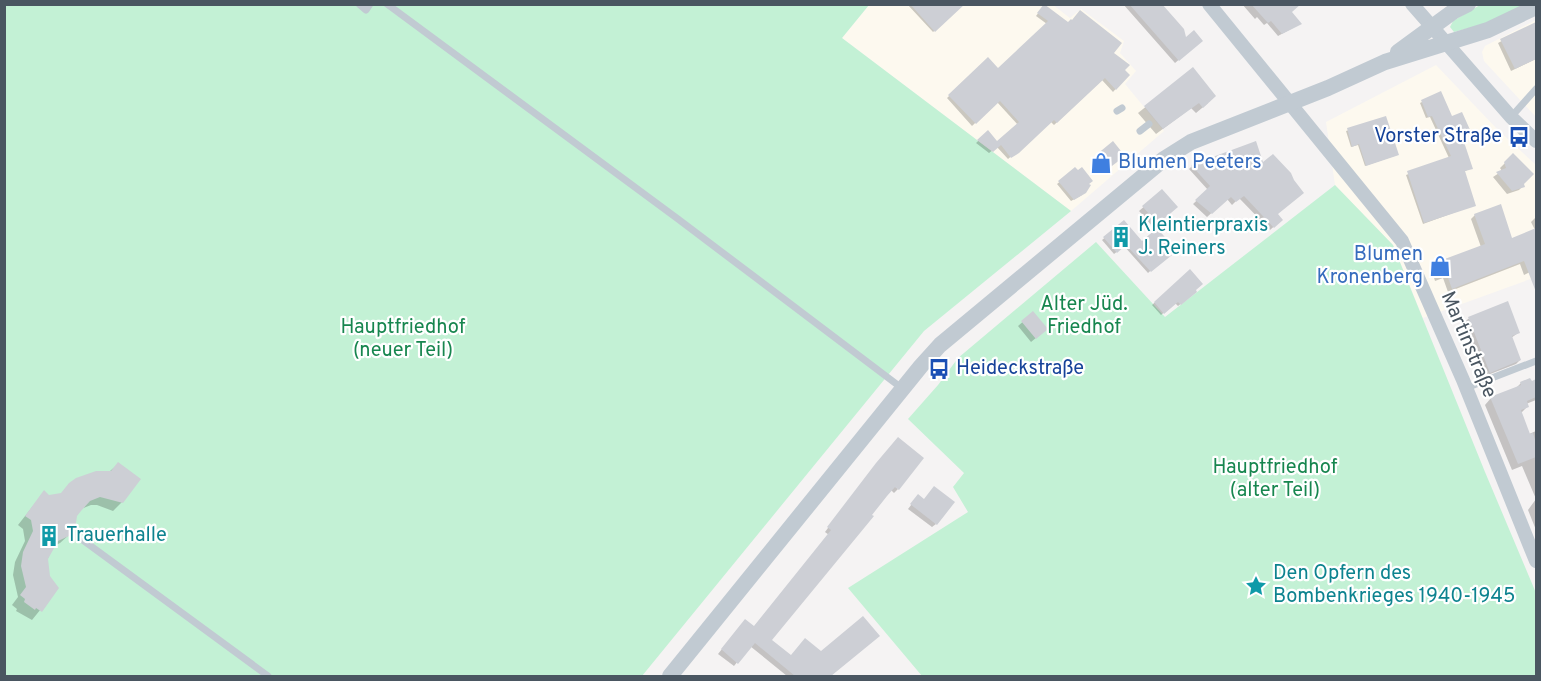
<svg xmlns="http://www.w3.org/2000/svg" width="1541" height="681" font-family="Overpass,sans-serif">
<rect width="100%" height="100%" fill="#f5f3f3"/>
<path fill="#fdf9ef" d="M869,5H1053L1070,18L1081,9L1124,41L1120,53L1136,71L1125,84L1164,131L1071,211L842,38Z
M1536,20V117L1484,61L1482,52L1485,46Z
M1436,65L1497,129L1536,165V277L1423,318L1393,245L1335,185L1326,122Z"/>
<path fill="#c3f1d5" d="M4,5H869L842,38L1071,211L924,331L642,676H5Z
M1480,5H1526L1484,24L1454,32L1450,27L1453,21Z
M1335,185L1393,245L1485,472L1536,593V676H922L848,588L968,512L953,487L964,473L908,419L938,385L958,358L1096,242L1165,317Z"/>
<path fill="#0003" d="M907,4H963L933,32Z
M1123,4H1160L1185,40L1197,44L1175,63Z
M1242,4H1288L1290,13L1300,24L1278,36L1267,23L1264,25L1257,17L1255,19Z
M1042,8L1112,53L1128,75L1113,92L1102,80L1054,125L1051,122L1008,159L997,147L989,153L976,143L988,132L997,143L1018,125L997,102L972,126L947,98L988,59L998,70L1047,24L1036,16Z
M1536,23V59L1511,71L1498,43Z
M1193,69L1208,103L1196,113L1191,108L1156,134L1138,113Z
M1440,93L1452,118L1470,132L1461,137L1472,168L1463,172L1475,205L1423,224L1406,175L1449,158L1430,117L1426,118L1420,103Z
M1385,118L1397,155L1365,166L1358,145L1351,147L1346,131Z
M1256,143L1276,214L1281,220L1270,230L1239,198L1232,205L1227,199L1207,217L1193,204L1208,190L1189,169L1192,166Z
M1113,144L1123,156L1106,169L1096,158Z
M1513,155L1523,186L1519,190L1507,194L1493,177L1502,171L1500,168Z
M1075,169L1082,195L1071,201L1057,184Z
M1162,191L1172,211L1153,227L1139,211Z
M1475,215L1511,240L1535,230L1531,222L1536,217V269L1524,275L1520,264L1448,292L1443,278L1435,281L1431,268L1434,265L1481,247L1471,219Z
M1124,222L1142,243L1164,258L1148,273L1124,246L1114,254L1102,240Z
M1189,271L1193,294L1178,306L1175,303L1161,315L1152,305Z
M1507,304L1518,333L1511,338L1520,360L1516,364L1485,376L1464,323L1468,319Z
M1033,313L1042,333L1031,342L1018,326Z
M1536,381V400L1526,404L1528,406L1521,413L1529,434L1536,431V530L1528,510L1536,499L1522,466L1512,470L1485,405L1491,398L1515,389L1521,383Z
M118,464L122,502L113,511L97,505H91L81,509L75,516L70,534L60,543L52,547L46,564L49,577L58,588L32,620L16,611L17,609L12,605L18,597L13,575L15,562L25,541L23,529L18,525L44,492L48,496L60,495L109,472Z
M873,468L898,489L894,493L891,490L770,640L790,657L821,653L874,640L830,676H787L750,646L734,666L718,654L741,625L753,628L829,535L825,532Z
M915,500L936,524L932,527L908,509Z"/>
<path fill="#cdcfd5" d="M910,4H965L935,32Z
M1044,4L1068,22L1071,19L1072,20L1080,10L1122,43L1114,53L1130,65L1125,70L1130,75L1116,90L1105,78L1057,123L1054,120L1019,153L1011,158L1001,145L993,152L977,140L988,130L997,141L1019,122L1000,101L976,124L948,95L988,57L998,68L1048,21L1037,13Z
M1129,4H1162L1184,29L1186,37L1194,30L1203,41L1179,61Z
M1251,4H1301L1292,12L1302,24L1282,34L1271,21L1268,23Z
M1536,22V59L1515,69L1500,39Z
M1193,67L1216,96L1203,108L1199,103L1163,129L1144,106Z
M1441,91L1452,116L1462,112L1471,132L1462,136L1473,169L1465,171L1476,206L1424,223L1407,171L1451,156L1432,116L1428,117L1421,100Z
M1386,116L1399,155L1366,166L1359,144L1352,147L1347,128Z
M1113,141L1125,156L1108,169L1096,155Z
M1256,141L1263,162L1273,154L1291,173L1294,180L1304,193L1278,214L1283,220L1274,228L1244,196L1236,202L1231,197L1212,214L1195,200L1210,186L1191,165Z
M1513,153L1534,174L1524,184L1525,187L1512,191L1496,172L1506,168L1504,162Z
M1075,167L1078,170L1082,167L1093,181L1089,184L1091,185L1086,193L1074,200L1058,181Z
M1162,189L1178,207L1158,224L1142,206Z
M1501,204L1512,238L1536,228V292L1524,261L1452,289L1447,275L1439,278L1434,263L1485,244L1474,214Z
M1124,220L1142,241L1157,228L1177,251L1151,272L1126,245L1117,253L1103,237Z
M1190,269L1203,284L1196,290L1197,292L1181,305L1178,302L1164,314L1154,302Z
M1508,301L1520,333L1512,336L1521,360L1490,373L1468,317Z
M1033,311L1048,329L1036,339L1021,321Z
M1530,378L1532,381L1536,379V397L1527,401L1529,407L1521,410L1530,434L1533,433L1536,443V457L1518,464L1490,397L1521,385L1520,382Z
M898,437L924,458L899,490L895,487L887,496L872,515L874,516L772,640L791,655L805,638L821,651L863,616L880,636L831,676H795L755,643L738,664L721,649L745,619L754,626L831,530L827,527L876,463Z
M118,462L141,479L123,503L100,497L90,501L81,511L77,516L75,530L71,535L58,541L48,559L50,576L59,588L42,612L36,608L35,610L24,602L25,599L20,595L26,587L21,566L23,552L33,531L31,520L25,516L44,490L49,495L61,493L69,483L76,478L96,471H111Z
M934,486L955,502L937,525L910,504L918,494L924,499Z"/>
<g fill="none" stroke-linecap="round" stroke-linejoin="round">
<path stroke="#c1cad2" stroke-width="7" d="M359,4L366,10L370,4
M387,4L678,219L903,389
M1117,111L1122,108
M1511,117L1536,89
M1140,131L1149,124
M1466,388L1536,361
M84,541L268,676"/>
<path stroke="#c1cad2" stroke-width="14" d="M1209,4L1402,241L1463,380L1536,561
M1412,4L1511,117L1536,141"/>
<path stroke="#c1cad2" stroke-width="16" d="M1398,52L1454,11L1468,4
M670,676L921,366L940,345L1164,159L1191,142L1328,88L1385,62L1488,30L1536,7"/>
</g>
<defs>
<symbol id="bus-bare" viewBox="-9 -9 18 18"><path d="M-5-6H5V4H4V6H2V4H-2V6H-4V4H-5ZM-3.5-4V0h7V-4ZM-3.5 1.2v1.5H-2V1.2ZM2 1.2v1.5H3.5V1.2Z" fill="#1a4fb4" stroke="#fff" stroke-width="2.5" paint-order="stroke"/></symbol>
<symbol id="shop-bare" viewBox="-9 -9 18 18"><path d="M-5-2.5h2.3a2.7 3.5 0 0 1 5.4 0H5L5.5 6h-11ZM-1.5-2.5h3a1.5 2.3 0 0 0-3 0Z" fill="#3f7fe0" stroke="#fff" stroke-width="2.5" paint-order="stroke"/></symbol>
<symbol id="building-bare" viewBox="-9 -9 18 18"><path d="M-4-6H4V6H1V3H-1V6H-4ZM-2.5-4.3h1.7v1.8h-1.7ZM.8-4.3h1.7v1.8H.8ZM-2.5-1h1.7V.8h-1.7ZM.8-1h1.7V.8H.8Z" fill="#0f9aa8" stroke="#fff" stroke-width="2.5" paint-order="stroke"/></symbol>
<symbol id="sight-bare" viewBox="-9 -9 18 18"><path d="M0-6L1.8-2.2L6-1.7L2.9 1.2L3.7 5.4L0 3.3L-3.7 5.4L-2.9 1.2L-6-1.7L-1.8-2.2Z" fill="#0f9aa8" stroke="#fff" stroke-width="2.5" paint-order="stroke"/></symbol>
</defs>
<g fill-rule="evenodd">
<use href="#bus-bare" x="1504" y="122" width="30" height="30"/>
<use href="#shop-bare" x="1086" y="148" width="30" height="30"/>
<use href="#building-bare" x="1106" y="222" width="30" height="30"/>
<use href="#shop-bare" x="1425" y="251" width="30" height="30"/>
<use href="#bus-bare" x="924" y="354" width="30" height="30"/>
<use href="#building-bare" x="34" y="521" width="30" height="30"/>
<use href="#sight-bare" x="1241" y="571" width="30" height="30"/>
</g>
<g text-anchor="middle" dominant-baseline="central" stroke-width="4.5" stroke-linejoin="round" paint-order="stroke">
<g font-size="20" fill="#164399" stroke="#fff" text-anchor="end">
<text x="1502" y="137">Vorster Straße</text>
<text x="956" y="369" text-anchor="start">Heideckstraße</text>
</g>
<g font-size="20" fill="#366cbe" stroke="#fff" text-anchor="start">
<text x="1118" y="163">Blumen Peeters</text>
<text x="1423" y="255" text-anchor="end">Blumen<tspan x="1423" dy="23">Kronenberg</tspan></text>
</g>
<g font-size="20" fill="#0d838f" stroke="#fff" text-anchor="start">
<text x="1138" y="226">Kleintierpraxis<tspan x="1138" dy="23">J. Reiners</tspan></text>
<text x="66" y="536">Trauerhalle</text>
<text x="1273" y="574">Den Opfern des<tspan x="1273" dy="23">Bombenkrieges 1940-1945</tspan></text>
</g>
<g font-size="20" fill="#17864f" stroke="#fff">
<text x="1084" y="305">Alter Jüd.<tspan x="1084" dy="23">Friedhof</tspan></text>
<text x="403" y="328">Hauptfriedhof<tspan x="403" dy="23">(neuer Teil)</tspan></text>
<text x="1275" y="468">Hauptfriedhof<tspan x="1275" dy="23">(alter Teil)</tspan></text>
</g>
<g font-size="20" fill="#4a5661" stroke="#fff">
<text transform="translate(1468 345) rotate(67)">Martinstraße</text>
</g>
</g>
<rect width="1541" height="681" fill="none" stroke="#4a5661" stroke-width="12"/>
</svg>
